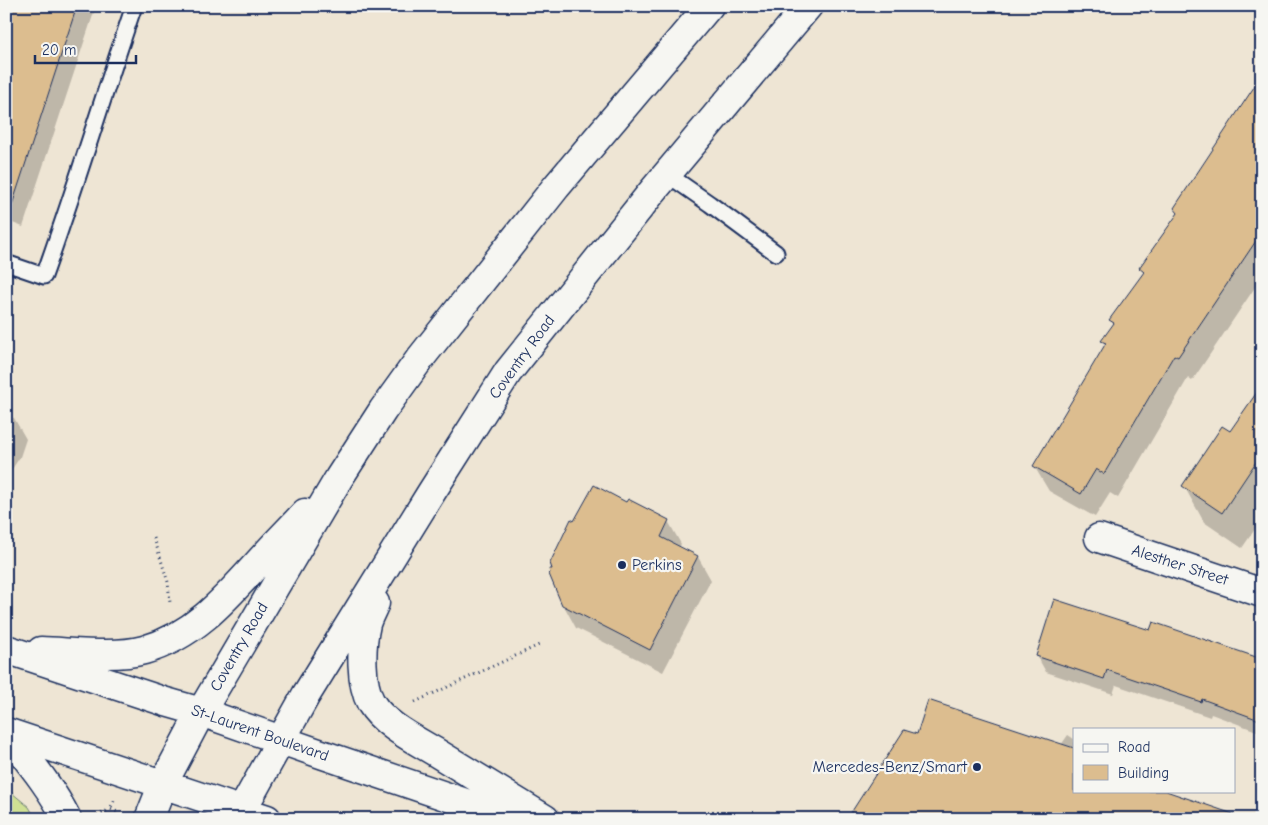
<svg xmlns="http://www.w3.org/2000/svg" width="1268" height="825" font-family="'Comic Neue',sans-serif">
<defs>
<pattern id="grass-tufts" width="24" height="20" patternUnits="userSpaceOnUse" patternTransform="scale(1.25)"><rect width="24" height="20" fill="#cfe094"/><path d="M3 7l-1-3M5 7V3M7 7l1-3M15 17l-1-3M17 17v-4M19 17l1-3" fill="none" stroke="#b1c082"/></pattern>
</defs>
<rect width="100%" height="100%" fill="#eee5d4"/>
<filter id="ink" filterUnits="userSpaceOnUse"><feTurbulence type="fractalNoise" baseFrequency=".02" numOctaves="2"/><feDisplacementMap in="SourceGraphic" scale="10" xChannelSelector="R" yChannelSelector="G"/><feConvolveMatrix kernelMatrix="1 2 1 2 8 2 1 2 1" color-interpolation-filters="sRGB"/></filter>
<g filter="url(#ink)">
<path fill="url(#grass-tufts)" stroke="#758879" d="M6,788L29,807L36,819H6Z"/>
<path fill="#0003" d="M6,6H96L23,227L10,222L6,231Z
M1262,77V277L1192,381L1188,378L1118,498L1110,493L1095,517L1049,491L1034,466L1106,346L1103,341L1114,325L1111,320L1144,274L1141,268L1179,214Z
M1262,387V519L1242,548L1204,522L1184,486L1230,433Z
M6,416L14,418L26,439L20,457L6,478Z
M626,504L668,521L681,544L679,548L698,557L711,580L663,672L576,628L563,604L553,570L575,522Z
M1151,632L1262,660V733L1211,714L1210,717L1116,685L1113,694L1046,672L1037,656Z
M917,735L1061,745L1068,735L1074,739V791H1162L1244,819H848Z"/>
<path fill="#dcbd8f" stroke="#1b2f5e" d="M6,6H77L12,205L6,204Z
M1262,75V232L1178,357L1174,355L1104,474L1096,469L1081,494L1033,466L1106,343L1101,341L1114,323L1109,320L1144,272L1139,268L1178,213L1174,208Z
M1262,385V453L1222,513L1182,486L1222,426L1230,431Z
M594,485L626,502L628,499L669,520L661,537L698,556L650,650L562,605L549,574L550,573L549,569H552L550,563L571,519L574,521Z
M1054,599L1150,630L1153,622L1262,659V721L1202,699L1201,702L1107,670L1104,679L1036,656Z
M928,700L1074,748V791H1166L1233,814L1232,819H847L904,730L917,734Z"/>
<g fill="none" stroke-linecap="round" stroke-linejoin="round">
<defs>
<path id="lane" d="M667,174L710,204L776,253
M6,263L44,276C76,187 103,96 134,6"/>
<path id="street" d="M1099,538L1262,593"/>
<path id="secondary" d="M375,603C372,610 368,617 366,624C361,646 360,683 371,703C384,725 416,740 437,753C473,775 509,797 545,819
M6,649L166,702L201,712L324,755L513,819
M41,651C72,652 115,658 144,650C198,635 232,591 268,552C280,539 293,526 305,513
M6,732L267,819
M6,732C28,760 51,787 67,819
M149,819L163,784L201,712L339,478L383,410L419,360L556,187L709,6
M237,819L306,695L431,493L508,372L652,192L808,6"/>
</defs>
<use href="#lane" stroke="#1b2f5e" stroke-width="19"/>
<use href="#street" stroke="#1b2f5e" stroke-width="31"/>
<use href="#secondary" stroke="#1b2f5e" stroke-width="31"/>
<path stroke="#1b2f5e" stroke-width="3" stroke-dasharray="1 4" stroke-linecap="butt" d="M154,538L168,582L170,603
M415,702L539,645
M114,801L110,809L118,812
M97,816L110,809"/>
<use href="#lane" stroke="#f6f6f2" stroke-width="15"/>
<use href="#street" stroke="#f6f6f2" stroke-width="28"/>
<use href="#secondary" stroke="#f6f6f2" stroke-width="28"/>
</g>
</g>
<g fill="#1b2f5e" stroke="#f6f6f2" stroke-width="2">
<circle cx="622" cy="565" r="5"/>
<circle cx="977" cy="767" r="5"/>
</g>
<g text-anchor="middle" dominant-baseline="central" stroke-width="4.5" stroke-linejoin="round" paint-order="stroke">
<g font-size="16" fill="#1b2f5e" stroke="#f6f6f2">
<text transform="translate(522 357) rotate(-54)">Coventry Road</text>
<text transform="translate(1180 565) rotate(18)">Alesther Street</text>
<text transform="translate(239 647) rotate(-60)">Coventry Road</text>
<text transform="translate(260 733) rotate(19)">St-Laurent Boulevard</text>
</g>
<g font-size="16" fill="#1b2f5e" stroke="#f6f6f2" text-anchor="start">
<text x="632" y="565">Perkins</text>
<text x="967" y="767" text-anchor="end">Mercedes-Benz/Smart</text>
</g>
</g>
<rect width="1268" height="825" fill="none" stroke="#f6f6f2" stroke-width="25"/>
<rect x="12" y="12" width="1243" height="800" fill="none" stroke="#1b2f5e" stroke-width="2" filter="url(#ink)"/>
<rect x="1073" y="728" width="162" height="65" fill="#f6f6f2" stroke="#9ea6b7"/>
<rect x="1083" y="744" width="25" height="8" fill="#f6f6f2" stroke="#9ea6b7"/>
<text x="1118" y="752" font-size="15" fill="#1b2f5e">Road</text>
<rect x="1083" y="765" width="25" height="15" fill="#dcbd8f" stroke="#9ea6b7"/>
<text x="1118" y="778" font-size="15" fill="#1b2f5e">Building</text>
<path d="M35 55v8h101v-8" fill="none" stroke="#1b2f5e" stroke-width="2.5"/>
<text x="42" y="55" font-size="15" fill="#1b2f5e" stroke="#f6f6f2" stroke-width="4" paint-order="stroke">20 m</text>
</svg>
